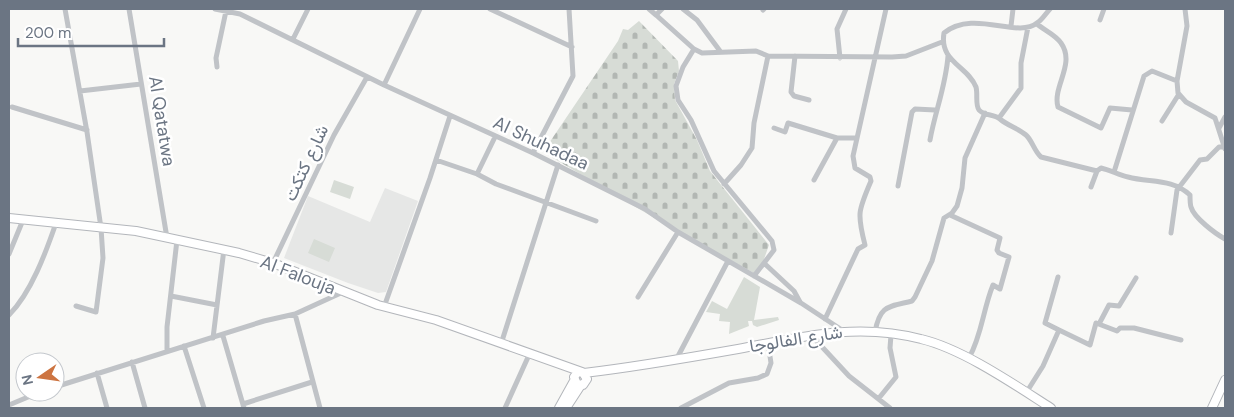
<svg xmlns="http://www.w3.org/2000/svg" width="1234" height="417" font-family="'DM Sans',Vazirmatn,sans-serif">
<defs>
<pattern id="cemetery-stones" width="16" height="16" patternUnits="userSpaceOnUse" patternTransform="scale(1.25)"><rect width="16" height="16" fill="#d7dcd6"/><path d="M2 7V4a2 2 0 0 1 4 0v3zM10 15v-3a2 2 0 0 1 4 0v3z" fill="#b2b7b3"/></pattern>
</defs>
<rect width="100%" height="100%" fill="#f8f8f6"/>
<path fill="#e6e7e6" d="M385,188L418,201L386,292L378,293L348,283L284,258L308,196L370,222Z"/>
<path fill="#d7dcd6" d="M334,180L354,187L350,199L330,192Z
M314,239L335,248L329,262L308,253Z
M744,277L760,287L754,320L778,317L779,320L757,327L753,325L752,321H748L749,326L729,334L730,322L719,321L720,314L706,312L712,301L727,309Z"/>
<path fill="url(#cemetery-stones)" d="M639,21L678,61L679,71L674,84L675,100L697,140L710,171L769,245L763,262L754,273L678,232L543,152L618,41L623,29L628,30Z"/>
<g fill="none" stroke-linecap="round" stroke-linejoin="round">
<defs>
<path id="secondary" d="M9,218L136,231L239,253L273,263L378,305L436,320L582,372L587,379L583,385L577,384L574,377L578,372
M584,373C636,367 687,358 738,349C801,337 857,322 921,339C963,349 1015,385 1051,408
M559,408L574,381
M566,408L581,385
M1212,408L1225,380"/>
</defs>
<use href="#secondary" stroke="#b3b6bb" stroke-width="10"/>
<path stroke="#c0c3c7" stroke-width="5" d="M65,9L87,132L101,228L103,258L96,312L76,306
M129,9L167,238
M215,9L240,14L384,85L533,153L645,209L678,232L801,303L842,330
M490,9L572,47
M649,9L656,15L662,9
M683,9L697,20L720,51
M1050,9C1046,13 1042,20 1037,23C1017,39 974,9 944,33C939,62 968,66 976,87C978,94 975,105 979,110C984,116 994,114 1000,119C1008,126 1018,128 1026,135C1032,140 1034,151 1041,157L1097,171
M1185,9L1187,26L1177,81L1178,93L1186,102L1215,118L1225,149
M763,10L764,9
M656,15L694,49
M1100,20L1104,9
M1037,24C1044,30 1056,35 1061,43C1076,64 1052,87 1058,107L1101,128L1110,108L1132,110
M1011,26L1013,9
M293,39L308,9
M795,56L791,92L794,96L809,100
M840,58L837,29L846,9
M217,67L216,58L226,11
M384,85L420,9
M80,91L141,84
M12,107L87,130
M999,118L1021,88V63L1028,27
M1162,121L1179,94
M774,128L785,132L788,123L837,138
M1219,128L1225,117
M495,137L477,174L496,184L596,221
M930,140C935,112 946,85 948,56
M533,153L573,76L569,9
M436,160L477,174
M1114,172L1144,76L1152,71L1177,81
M814,180L837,138H857
M724,184L741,165L752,148L754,123L768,56
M898,186L912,112L915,109L935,110
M1091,187L1097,171L1101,168C1110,170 1119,175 1128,177C1150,183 1172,178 1190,195C1190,199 1190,204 1191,207C1194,218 1216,234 1225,239
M950,215L1000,238L997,250L999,253L1009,257L1000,289L993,285C983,309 982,335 969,358
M1171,233L1177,190L1200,160L1207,159L1219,147H1223
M9,254L23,220
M273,263L334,135L367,77
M765,264L794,291L800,302
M754,276L774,250L772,241L714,171L691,120L678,100L676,86L683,67L694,49L702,53L756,51L768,56L892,57L906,56L942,42
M171,296L217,305
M638,297L678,232
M384,307L430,178L450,116
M295,314L320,408
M9,315C31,293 46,252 56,223
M825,319L858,249L865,245C857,214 858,211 871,181L870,177L855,168L853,156L886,9
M1099,324L1109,305L1119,306L1136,278
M1059,330L1090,345L1096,323L1117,331L1120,328H1134L1181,340
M875,332C880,305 888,307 912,301L915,297L932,261L944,218L952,213L957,206L962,188L965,158L985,113
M811,335L849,376L890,408
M223,336L244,408
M213,338L224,249
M501,344L558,165
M184,346L204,408
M167,351V327L177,240
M676,360L728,261
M132,362L145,408
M97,373L107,408
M55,387L264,321L295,314L343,292
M1026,393L1043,366L1059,330L1045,323L1058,277
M879,398L896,377L890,348L891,335
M243,404L312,382
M9,405L40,392
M505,408L529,355
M681,408L729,383L758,378L767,374L771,363L768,343"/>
<use href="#secondary" stroke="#fff" stroke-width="8"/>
</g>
<g text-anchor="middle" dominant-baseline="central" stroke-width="5" stroke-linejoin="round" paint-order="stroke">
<g font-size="18" fill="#6b7583" stroke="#fff">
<text transform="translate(162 121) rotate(81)">Al Qatatwa</text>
<text transform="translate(541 143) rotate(25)">Al Shuhadaa</text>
<text transform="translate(306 163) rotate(-65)">شارع كتكت</text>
<text transform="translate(298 275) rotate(21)">Al Falouja</text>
<text transform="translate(796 339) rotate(-9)">شارع الفالوجا</text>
</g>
</g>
<rect width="1234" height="417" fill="none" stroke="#6b7583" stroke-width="20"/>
<g transform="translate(40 377) rotate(257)"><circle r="24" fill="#ffffff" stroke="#c4c8cd"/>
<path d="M0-4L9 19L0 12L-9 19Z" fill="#cd7441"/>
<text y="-8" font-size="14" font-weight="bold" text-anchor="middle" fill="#6b7583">N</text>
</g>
<path d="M18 38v8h146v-8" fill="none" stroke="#6b7583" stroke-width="2.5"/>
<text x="25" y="38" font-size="15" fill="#6b7583" stroke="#ffffff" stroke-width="4" paint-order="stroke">200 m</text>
</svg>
